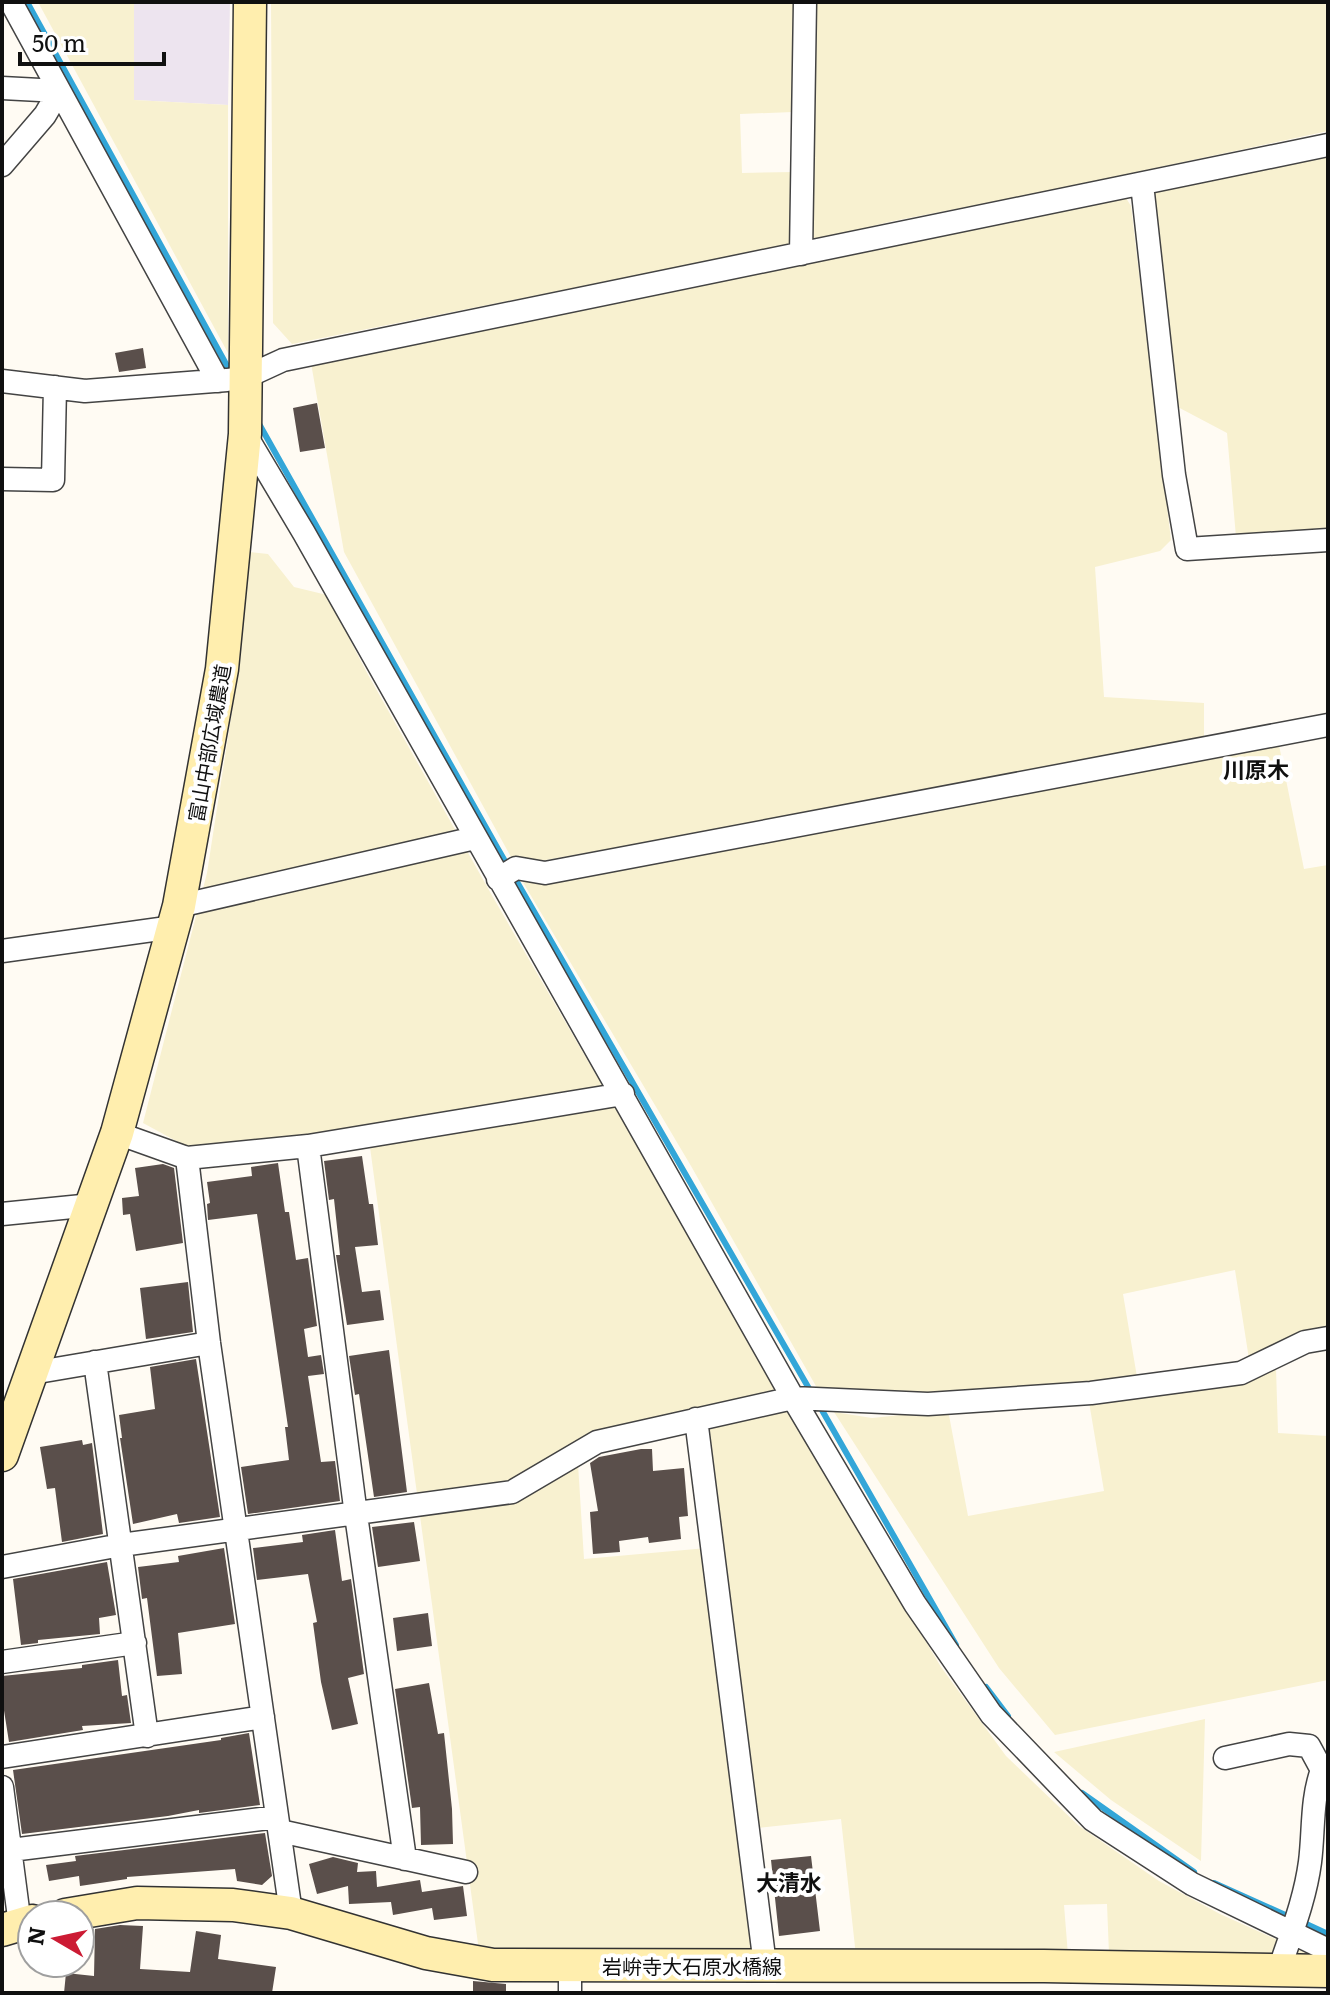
<svg xmlns="http://www.w3.org/2000/svg" width="1330" height="1995" font-family="Literata,'Noto Sans JP',serif">
<rect width="100%" height="100%" fill="#fffbf3"/>
<path fill="#ede4ef" d="M134,2H230L228,105L134,100Z"/>
<path fill="#f8f1d0" d="M38,2H134V100L228,105V353Z
M271,2H794L793,112L740,114L742,173L795,172V234L789,245L292,344L273,323Z
M811,2H1328V131L1044,192L893,221L813,241L809,234Z
M1328,154V530L1236,537L1227,433L1174,405L1151,196L1156,189Z
M1126,198L1131,206L1171,540L1160,551L1095,567L1104,697L1204,703V739L860,805L540,861L512,859L344,552L311,363Z
M250,552L268,554L294,587L327,595L366,671L494,899L885,1573L941,1667L1006,1756L1079,1826L1159,1881L1220,1914L1322,1960L1109,1954L1107,1904L1064,1905L1068,1955L856,1956L841,1819L758,1828L706,1425L600,1447L578,1464L584,1559L707,1548L753,1951H479L367,1125L267,1141L191,1149L143,1123L207,873L234,698Z
M1279,745L1304,869L1328,865V1328L1296,1334L1249,1359L1235,1270L1123,1294L1137,1377L1069,1387L890,1397L817,1388L691,1166L521,879Z
M1276,1368L1278,1433L1328,1436V1680L1055,1735L999,1668L834,1412L872,1418L948,1410L968,1516L1104,1491L1089,1402Z
M1205,1719L1201,1861L1111,1800L1054,1752Z"/>
<g fill="none" stroke-linecap="round" stroke-linejoin="round">
<path stroke="#33a6d8" stroke-width="6" d="M27,2L231,373
M258,422L498,849L811,1392
M819,1405L956,1645
M986,1687L1008,1716
M1082,1793L1194,1872
M1214,1883L1292,1918
M1302,1922L1328,1934"/>
</g>
<path fill="#5a4f4b" d="M143,348L146,368L119,372L115,353Z
M317,403L325,448L300,452L293,408Z
M362,1156L369,1204H373L378,1245L355,1247L362,1292L380,1290L384,1320L347,1325L336,1255H340L334,1199L329,1200L324,1161Z
M278,1163L285,1212H289L296,1260L308,1258L317,1326L304,1329L308,1357L321,1355L324,1374L308,1376L321,1462L335,1461L340,1501L248,1514L241,1467L289,1460L285,1427H288L257,1214L208,1220L207,1204L210,1203L207,1182L252,1176L251,1167Z
M163,1164L174,1168L183,1243L136,1251L130,1214L123,1215L122,1198L139,1196L135,1168Z
M188,1282L193,1332L146,1339L140,1288Z
M389,1350L407,1492L374,1497L359,1394L355,1395L349,1356Z
M196,1359L220,1517L179,1523L177,1514L133,1524L120,1438H122L119,1415L155,1409L150,1367Z
M82,1440L83,1445L92,1443L103,1534L62,1542L55,1488L47,1489L40,1447Z
M641,1449H652L653,1471L684,1468L688,1516L679,1517L681,1539L649,1543L648,1537L619,1541L620,1552L593,1554L590,1512L598,1511L590,1463L599,1457Z
M414,1522L420,1561L378,1567L372,1527Z
M335,1530L342,1581L351,1579L364,1674L348,1678L358,1724L332,1730L321,1682L313,1623L317,1622L308,1574L257,1580L253,1548L303,1542L302,1535Z
M224,1548L235,1624L178,1633L182,1674L157,1676L147,1598L142,1599L138,1567L179,1562L178,1556Z
M107,1562L116,1615L99,1618L100,1634L38,1640V1643L21,1645L13,1579Z
M428,1613L432,1646L397,1651L393,1618Z
M118,1660L122,1696L127,1695L131,1723L82,1726L83,1730L9,1742L2,1698V1676L82,1668V1665Z
M429,1683L438,1734L444,1733L452,1809L453,1844L421,1845L420,1807L412,1808L395,1689Z
M249,1733L260,1805L199,1813V1810L168,1816L22,1834L13,1770L221,1740V1738Z
M265,1833L272,1876L262,1885L237,1881L235,1869L127,1877V1879L80,1886L79,1876L49,1881L46,1865L76,1861L75,1856Z
M811,1856L820,1931L779,1936L771,1860Z
M333,1857L358,1863L357,1872L376,1871L377,1887L420,1880L422,1892L463,1886L467,1916L434,1920L432,1908L393,1915L391,1902L349,1904L348,1886L317,1894L309,1864Z
M120,1925L143,1926L140,1969L190,1972L196,1931L221,1935L218,1959L276,1967L272,1993H64L66,1973L94,1976L95,1929Z
M473,1981L506,1984V1993H473Z"/>
<g fill="none" stroke-linecap="round" stroke-linejoin="round">
<defs>
<path id="street" d="M11,2L218,381
M2,88L59,91L45,115L2,165
M1142,184L1174,475L1187,549L1328,540
M801,254L805,2
M2,381L85,391L227,380L246,377L283,360L1328,145
M245,434L304,533L793,1398L915,1604L991,1714L1093,1820L1192,1884L1328,1950
M2,479L53,480L55,387
M498,879L516,868L545,873L1328,725
M179,906L475,838
M2,951L174,927
M117,1133L187,1158L209,1343L291,1913
M308,1146L623,1094
M187,1158L308,1146L356,1515L405,1859
M2,1214L92,1205
M95,1362L147,1736
M32,1373L209,1343
M696,1419L765,1965
M2,1567L121,1545L512,1492L597,1442L793,1398L928,1404L1091,1393L1241,1373L1305,1342L1328,1338
M2,1662L135,1643
M2,1757L263,1717
M1225,1758L1289,1744L1309,1746L1322,1770
M2,1787L20,1925
M280,1831L466,1872
M11,1850L277,1817
M570,1964V1993
M1279,1970C1291,1934 1305,1900 1310,1862C1314,1831 1311,1800 1322,1770L1328,1769"/>
<path id="secondary" d="M2,1455L117,1133L179,906L222,669L245,434L250,2
M65,1915L137,1903L233,1905L291,1913L426,1953L493,1965L1044,1966L1328,1971
M2,1930L32,1921"/>
</defs>
<use href="#street" stroke="#434343" stroke-width="25"/>
<use href="#secondary" stroke="#323232" stroke-width="35"/>
<use href="#street" stroke="#fff" stroke-width="22"/>
<use href="#secondary" stroke="#ffeeae" stroke-width="32"/>
</g>
<g text-anchor="middle" dominant-baseline="central" stroke-width="8" stroke-linejoin="round" paint-order="stroke">
<g font-size="20" fill="#101010" stroke="#fff">
<text transform="translate(208 743) rotate(-80)">富山中部広域農道</text>
<text x="692" y="1965">岩峅寺大石原水橋線</text>
</g>
<g font-size="22" font-weight="bold" fill="#101010" stroke="#fff">
<text x="1256" y="768">川原木</text>
<text x="789" y="1881">大清水</text>
</g>
</g>
<rect width="1330" height="1995" fill="none" stroke="#101010" stroke-width="8"/>
<g transform="translate(56 1939) rotate(279)"><circle r="38" fill="#ffffff" stroke="#9f9f9f" stroke-width="2"/>
<path d="M0-6L14 30L0 20L-14 30Z" fill="#cc1b34"/>
<text y="-12" font-size="22" font-weight="bold" text-anchor="middle" fill="#101010">N</text>
</g>
<path d="M20 52v12h144v-12" fill="none" stroke="#101010" stroke-width="4"/>
<text x="32" y="52" font-size="24" fill="#101010" stroke="#ffffff" stroke-width="6" paint-order="stroke">50 m</text>
</svg>
